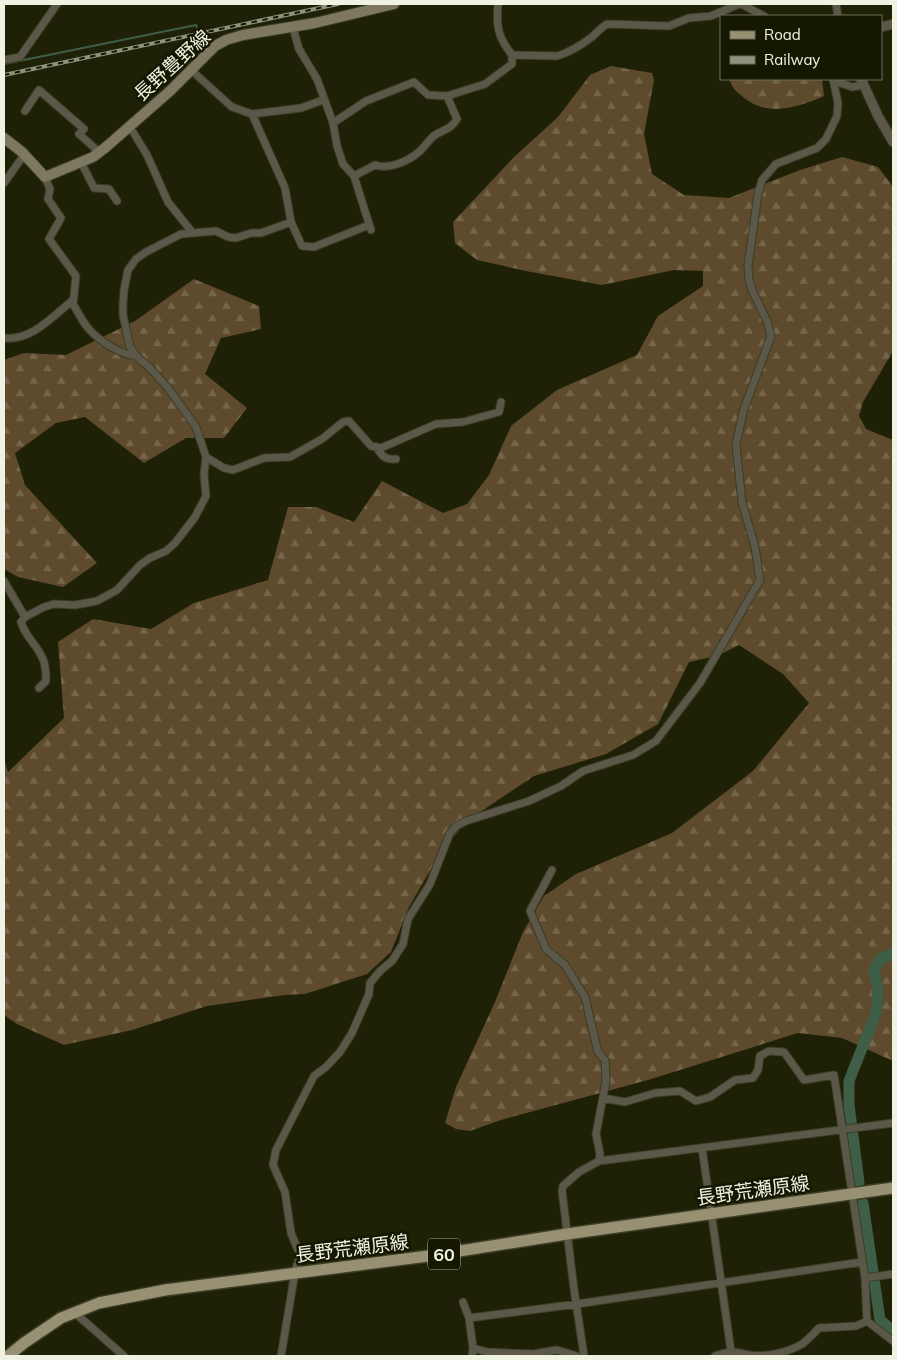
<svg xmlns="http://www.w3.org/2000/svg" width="897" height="1360" font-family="Mulish,'Noto Sans JP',sans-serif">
<defs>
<pattern id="forest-firs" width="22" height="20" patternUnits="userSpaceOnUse" patternTransform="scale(1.25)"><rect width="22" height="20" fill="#5e4a2c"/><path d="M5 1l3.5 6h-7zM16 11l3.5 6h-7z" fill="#75654a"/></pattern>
</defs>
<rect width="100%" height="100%" fill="#1e2106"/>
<path fill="url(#forest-firs)" d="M611,66L652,73L654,80L644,134L652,174L684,195L729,198L800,170L842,157L878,167L893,187V351L863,402L859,416L866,429L893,440V1061L842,1038L798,1033L648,1080L501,1120L470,1131L456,1129L445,1123L456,1087L495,1002L523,932L544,896L576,874L672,833L753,771L809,703L783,674L739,645L717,656L689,662L658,724L606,754L534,776L467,821L442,850L409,907L391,952L367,974L305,994L285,995L207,1006L132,1030L64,1045L17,1024L4,1015V759L8,772L64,718L58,642L93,619L151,629L194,603L268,580L288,507H316L354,522L382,481L443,513L467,504L489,475L511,426L557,390L637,355L658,316L703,286V271L674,270L602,285L531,272L477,260L455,243L453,222L513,158L558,117L590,75Z
M729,79H822L824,96C799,107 767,118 743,97C736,91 732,88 729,79Z
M194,279L259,306L261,329L221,338L205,374L247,408L224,438H186L144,463L85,417L56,423L15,453L25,485L97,563L63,587L18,577L4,569V360L24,353L66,355L135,321Z"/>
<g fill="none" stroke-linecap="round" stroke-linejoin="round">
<path stroke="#3e5e47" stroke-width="2" d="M4,64L196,25L201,43H212"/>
<path stroke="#3e5e47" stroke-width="11" d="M859,1182L849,1105V1081L876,1013L878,990L874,970L880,959L893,954
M863,1203L880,1320L893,1331"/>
<defs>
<path id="minor" d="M498,4C496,27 498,37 512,55L557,56C568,53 583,44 592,37C597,32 601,28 607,24L669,26L689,18L711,16L739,4
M741,4L764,16
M836,4L838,16
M293,28L299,49L317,79L333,123L337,146L343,164L354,176L371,230
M4,60L20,57L57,4
M191,70L232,107L252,114L285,188L291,222
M835,81L852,87L864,85
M25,111L39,90L84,129L79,134L99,152
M252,114L301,108L323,100
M333,123L366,101L414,82L428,95L447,96L485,84L512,64V55
M130,127L147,155L168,202L192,232
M81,162L94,188L109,189L117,201
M354,176L375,165C389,170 408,161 419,152C425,147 429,139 435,135C445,129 451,129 457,119L447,96
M45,177L50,189L48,199L61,218L49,239L76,276L73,304C78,312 82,321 88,328C99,341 119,354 136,356
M4,183L24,155
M4,338C32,341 53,316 73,300
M376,447C382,456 385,460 396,459
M206,457L224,468L233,470L264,458L290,457L322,439L343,422L349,421L371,446L381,448L436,424L463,422L499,412L501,402
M4,581L25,617L44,607L54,604L75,605L97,601L117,590L140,565L150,558L166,551L175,543L195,517L206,496L204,474L206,457L196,427L168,388L149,367L136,356L130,347L123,315V304L124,290L128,270L136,259L146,252L181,234L216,231L228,237L236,238L251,233H261L291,222L302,246L314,247L369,225
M25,617L21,622C25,636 36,644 42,657C46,664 46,673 46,681L39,688
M552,870L530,911L546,949L565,965L585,997L598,1052L605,1060L606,1081L596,1134L600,1154L599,1161L579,1172L563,1186L562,1191L574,1289L584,1356
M603,1098L625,1102L655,1093L680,1091L696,1101L710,1097L735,1080L753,1078L758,1070L760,1056L769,1051L784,1052L804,1080L834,1075L865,1278L867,1321L893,1341
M702,1148L731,1351
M599,1161L893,1123
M865,1278L893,1274
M463,1302L469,1318
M75,1313L124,1356
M473,1348L487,1352L533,1354L557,1350L577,1356
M281,1356L295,1272L300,1255L291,1233L285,1192L273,1165L276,1150L314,1076L326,1067L340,1052L352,1033L369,994L370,983L381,970L392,961L403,944L408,919L430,884L450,833L456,826L466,821L529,801L561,786L583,771L633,755L656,741L700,683L760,580L755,547L742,502L736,445L743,412L771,336L767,321L752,290L749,279L748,266L758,194L762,180L776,164L817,148L826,139L837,116L838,103L833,79
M472,1356L473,1348L469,1318L577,1304L862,1262
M715,1356C731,1350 734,1352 749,1355C766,1357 787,1353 802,1344C808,1340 814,1333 819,1328L856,1326L867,1321"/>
<path id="tertiary" d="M881,27L893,24
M861,79L878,116L893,142"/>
<path id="secondary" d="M4,138L22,152L45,177L93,157L106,147L170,91L215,46L226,40L243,35L315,23L394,4"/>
<path id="primary" d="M8,1356L24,1343L61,1318L99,1303L165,1290L428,1256L567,1234L893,1188"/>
</defs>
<use href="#minor" stroke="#3b3e25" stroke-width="9"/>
<use href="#tertiary" stroke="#3b3e25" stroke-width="11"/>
<use href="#secondary" stroke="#3b3e25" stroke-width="12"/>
<use href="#primary" stroke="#3b3e25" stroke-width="14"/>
<use href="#minor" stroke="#5b5749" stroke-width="7"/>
<use href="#tertiary" stroke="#5b5749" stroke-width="9"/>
<use href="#secondary" stroke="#7e7860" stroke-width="10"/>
<use href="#primary" stroke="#989072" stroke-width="11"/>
<defs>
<path id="rail" d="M4,75L338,4"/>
</defs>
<use href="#rail" stroke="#8f927d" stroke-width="4"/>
<use href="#rail" stroke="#151700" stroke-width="2" stroke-dasharray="5.5" stroke-linecap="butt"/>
</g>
<g text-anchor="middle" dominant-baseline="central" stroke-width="5" stroke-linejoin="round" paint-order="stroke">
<rect fill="#151700" stroke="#aeb19e" stroke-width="1" x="428" y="1238.5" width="32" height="31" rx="4"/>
<g font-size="18" font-weight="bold" fill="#f0f3e2">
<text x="444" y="1254">60</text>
</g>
<g font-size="19" fill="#f0f3e2" stroke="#151700">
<text transform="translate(172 65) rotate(-42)">長野豊野線</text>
<text transform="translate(753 1190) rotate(-8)">長野荒瀬原線</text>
<text transform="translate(352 1248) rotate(-7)">長野荒瀬原線</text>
</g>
</g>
<rect width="897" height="1360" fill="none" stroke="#f0f3e2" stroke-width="10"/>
<rect x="720" y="15" width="162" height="65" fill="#151700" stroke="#6d6f5a"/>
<rect x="730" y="31" width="25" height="8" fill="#989072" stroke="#6d6f5a"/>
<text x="764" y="40" font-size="15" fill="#f0f3e2">Road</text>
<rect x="730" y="56" width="25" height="8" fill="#8f927d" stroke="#6d6f5a"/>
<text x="764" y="65" font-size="15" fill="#f0f3e2">Railway</text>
</svg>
